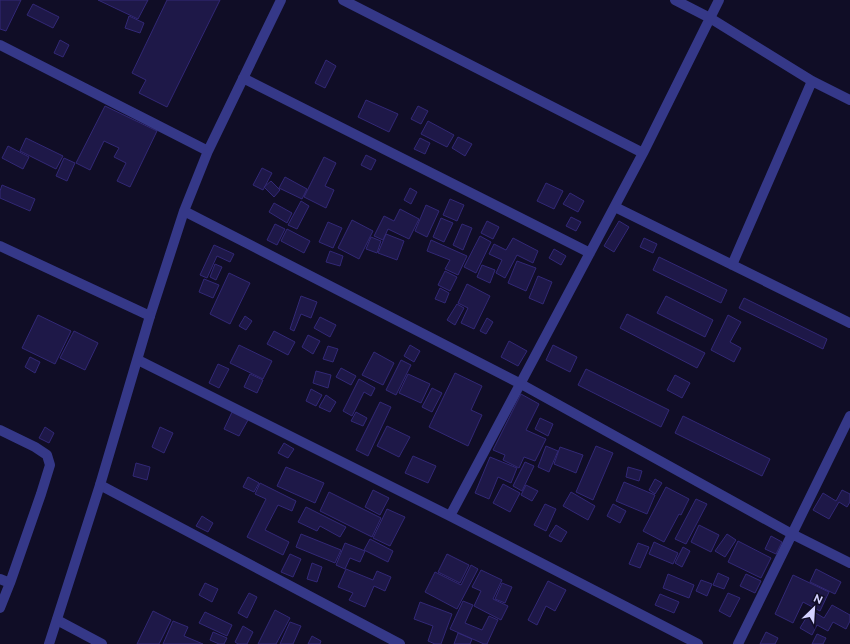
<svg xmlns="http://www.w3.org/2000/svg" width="850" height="644" font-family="Raleway,sans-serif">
<rect width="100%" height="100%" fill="#100d26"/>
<path fill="#1e1848" stroke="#322876" d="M0,0H21L6,31L0,29Z
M98,0H148L138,19Z
M167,0H220L167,107L139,93L146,80L132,73Z
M33,4L59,17L53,28L27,15Z
M129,16L144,23L140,33L125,28Z
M60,40L69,45L63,57L54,53Z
M326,60L336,66L325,88L315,83Z
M366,100L398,114L389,132L358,117Z
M105,106L157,131L130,187L117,181L126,163L114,157L119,148L104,141L90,170L76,163Z
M418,106L428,111L421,124L411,119Z
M428,121L454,135L447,147L421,134Z
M458,137L472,144L465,156L452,148Z
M26,138L63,156L56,169L20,151Z
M420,138L430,143L425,154L414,149Z
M8,146L29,157L23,169L2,158Z
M366,155L376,160L371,170L361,165Z
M324,157L336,163L325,186L334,190L326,208L304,197Z
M64,158L75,163L67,181L56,176Z
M262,168L272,173L263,190L253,185Z
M285,177L307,189L302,199L279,188Z
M271,181L280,190L274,197L264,187Z
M546,183L563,191L554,209L537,201Z
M2,185L35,199L30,211L0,198V191Z
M410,188L417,192L411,204L404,200Z
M570,193L584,201L578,212L563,204Z
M450,199L464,205L457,221L443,215Z
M301,201L309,206L297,229L288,225Z
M274,203L292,213L287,223L269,212Z
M426,205L439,211L427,237L415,231Z
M400,209L419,219L409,239L388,229L383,240L374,236L384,216L394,221Z
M571,217L581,222L576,231L566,226Z
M441,218L453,223L444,242L433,237Z
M352,220L373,231L359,259L338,248Z
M487,221L499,227L493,239L481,233Z
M619,221L629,227L614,252L604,246Z
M328,222L342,228L333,248L319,242Z
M275,224L285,229L277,245L267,240Z
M462,224L472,228L463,250L453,245Z
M287,229L310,241L304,253L281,241Z
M386,234L404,241L397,260L378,253Z
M480,236L491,242L476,273L464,267Z
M371,237L381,241L377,253L366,249Z
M513,238L538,251L533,263L517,255L505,278L496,273L502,260L489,254L494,244L506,250Z
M644,238L657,244L653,253L640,247Z
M431,240L467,256L458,275L445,269L450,260L427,251Z
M214,245L234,254L230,262L217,256L207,278L200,275Z
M554,249L566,256L561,265L549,258Z
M330,251L343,256L340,266L326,262Z
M659,257L727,290L721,303L653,270Z
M517,261L536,268L526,291L508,283Z
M215,264L222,267L216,280L210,277Z
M482,265L495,270L490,283L477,277Z
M445,271L457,277L450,291L438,285Z
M229,273L250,283L230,324L210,314Z
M538,276L552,282L543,304L529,298Z
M204,279L219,285L213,298L199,292Z
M467,284L490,296L474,329L461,323L468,308L458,303Z
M440,288L449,293L445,303L435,299Z
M301,296L317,302L311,318L301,314L294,331L290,329Z
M666,296L713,320L705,337L657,313Z
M744,298L827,339L823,349L739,308Z
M457,304L464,308L455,325L447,320Z
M627,314L705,353L697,368L620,328Z
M38,315L71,331L55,364L22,348Z
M728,315L741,322L730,342L741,348L734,362L711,350Z
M245,316L252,321L246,330L239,326Z
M320,317L336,325L330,337L314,328Z
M487,318L493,322L486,334L480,331Z
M74,331L98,343L85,370L60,358Z
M274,331L295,342L288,355L267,344Z
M308,335L320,341L313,354L302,347Z
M509,341L527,351L518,366L501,357Z
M239,345L272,361L263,379L230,363Z
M410,345L420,351L414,362L404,356Z
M553,345L577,357L570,372L546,360Z
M328,346L338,349L333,362L323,359Z
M374,352L394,363L383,385L362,375Z
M30,357L40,362L35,373L25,367Z
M401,360L411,365L396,395L386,390Z
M218,364L229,369L219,388L209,383Z
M341,368L356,376L351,385L336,377Z
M586,369L669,410L661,427L578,385Z
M316,371L331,375L328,388L313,383Z
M455,373L482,386L471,410L482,415L468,446L429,427Z
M250,374L263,380L257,393L244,387Z
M408,374L430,384L421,403L399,393Z
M675,375L690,383L682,398L667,390Z
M359,379L375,388L371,396L364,392L352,416L343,411Z
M432,388L442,393L432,412L422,407Z
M311,389L322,395L316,406L306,401Z
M521,394L539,404L526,430L546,439L535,461L524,457L519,468L503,460L505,455L493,450Z
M326,395L336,402L330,412L319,407Z
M380,402L391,407L368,456L356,450Z
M232,412L248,420L239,436L224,429Z
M356,412L367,418L363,426L351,421Z
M683,416L770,459L762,476L675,433Z
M540,418L553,424L548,436L535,429Z
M387,426L410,437L399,457L377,446Z
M45,427L54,433L49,443L39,438Z
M160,427L173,433L164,453L152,447Z
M284,443L294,449L288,458L278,453Z
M546,446L558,451L549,472L538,467Z
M596,446L613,453L593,500L576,492Z
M560,447L583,455L576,473L554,464Z
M413,456L436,466L428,483L405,473Z
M490,457L517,468L511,483L498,477L489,499L475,493Z
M525,462L534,466L522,491L513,486Z
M136,463L150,467L147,480L133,476Z
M286,467L324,483L315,503L277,486Z
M628,467L642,471L639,481L626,477Z
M248,477L259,483L254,492L243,487Z
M655,479L662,483L655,494L649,490Z
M624,482L655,495L647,514L616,501Z
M260,483L296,501L292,511L278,505L265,530L289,542L283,555L247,537L266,499L255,494Z
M503,484L520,493L510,512L493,503Z
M526,485L538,491L532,501L521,495Z
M666,487L689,499L681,515L679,514L664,542L643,531Z
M373,490L389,498L380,515L365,507Z
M842,490L850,494V502L847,507L839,502L829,519L813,510L823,493L836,501Z
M329,492L381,518L372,537L320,511Z
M571,492L595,506L588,520L563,506Z
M696,499L707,504L686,544L675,539Z
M545,504L556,509L546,531L534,525Z
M613,504L626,511L620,523L607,516Z
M306,507L346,527L340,537L320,526L317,531L298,522Z
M387,509L405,517L390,546L373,538Z
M202,516L213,523L208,532L196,526Z
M556,525L567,532L561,542L549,536Z
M699,525L719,535L711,552L691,542Z
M301,534L341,550L335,563L296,547Z
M727,534L736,540L725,557L715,551Z
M771,536L782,542L776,554L765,549Z
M370,539L393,551L388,562L364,550Z
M738,541L771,558L761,578L728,562Z
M654,542L678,553L673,564L649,554Z
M345,543L365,551L360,562L350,558L345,569L336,565Z
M638,543L649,547L640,568L629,564Z
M683,547L690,551L682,567L675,563Z
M290,554L301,559L293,577L281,572Z
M447,554L469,565L460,583L438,572Z
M312,563L322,567L317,582L307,579Z
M471,565L478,569L457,609L425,592L435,572L461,585Z
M346,569L373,580L377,571L391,577L385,591L374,586L365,607L349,600L353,593L338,587Z
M816,569L841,582L835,594L810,582Z
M481,570L502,580L493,599L508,606L501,620L474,606L481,591L472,587Z
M718,573L729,578L724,589L713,585Z
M668,574L694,585L689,598L663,588Z
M746,574L761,581L755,593L740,586Z
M793,575L829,592L820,611L803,602L793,623L775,614Z
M701,580L712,584L707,596L696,591Z
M548,581L566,590L555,611L546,606L537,625L528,620Z
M205,583L218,589L212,602L199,595Z
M502,583L512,587L505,603L495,599Z
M249,593L257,597L247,618L238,613Z
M728,593L740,598L730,617L719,611Z
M660,594L679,602L674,613L655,605Z
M463,601L473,605L465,623L482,630L489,616L498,620L487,644H484L450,629Z
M420,602L452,614L441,644H435L428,641L433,626L414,619Z
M832,605L850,615V621L846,629L833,622L828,631L817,625L812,635L800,628L811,610L824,618Z
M275,610L290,618L276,644H258Z
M153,611L171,620L159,644H137Z
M205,612L232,625L227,636L199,623Z
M173,621L188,627L184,636L203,644H163Z
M290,622L301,626L293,644H280Z
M243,626L253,632L247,644H238L235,642Z
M213,632L227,638L224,644H219L210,640Z
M766,632L778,638L775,644H760Z
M458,633L472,639L470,644H454Z
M817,634L826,638L823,644H812Z
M312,636L321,641L320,644H308Z"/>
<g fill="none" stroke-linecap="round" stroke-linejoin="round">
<path stroke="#353888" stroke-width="10" d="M343,0L643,153
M675,0L710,18L812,81L850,100
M0,45L208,151
M243,78L590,253
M615,207L850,323
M184,211L521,384L792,534L850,563
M732,265L812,81
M150,316L184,211L208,151L281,0
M138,360L450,516L698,644
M0,430L35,447L47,455L50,465L41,494L10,583L0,608
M100,485L400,644
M450,516L643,153L719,0
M0,579L10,583
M57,620L102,644
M738,644L850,416"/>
<path stroke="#353888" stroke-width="10" d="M0,246L150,316L100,485L49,644"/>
</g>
<g transform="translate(814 608) rotate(25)" stroke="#100d26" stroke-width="3" paint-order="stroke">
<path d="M0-3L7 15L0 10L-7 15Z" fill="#d4d2ff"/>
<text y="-6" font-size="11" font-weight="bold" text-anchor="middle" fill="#d4d2ff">N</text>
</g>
</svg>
